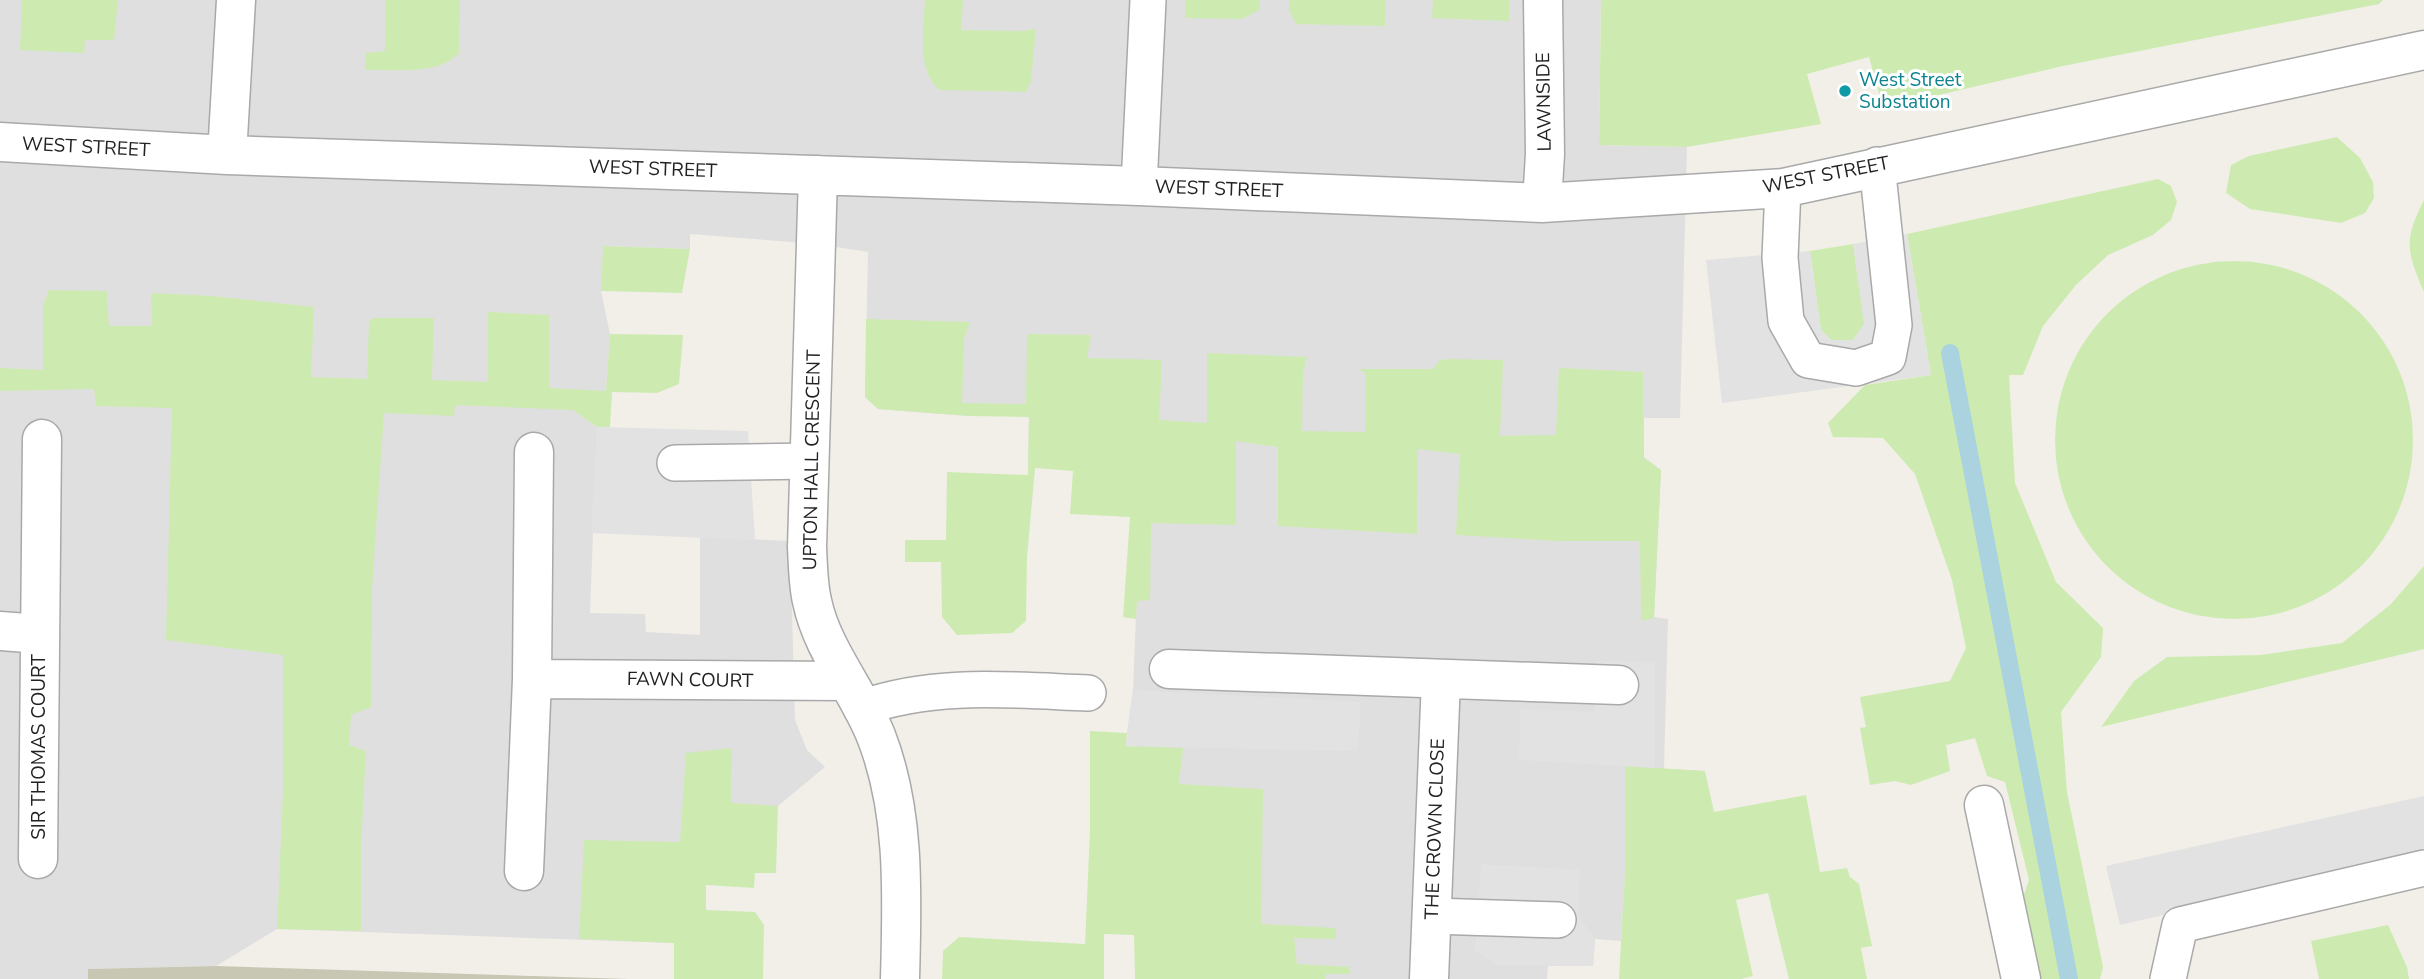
<svg xmlns="http://www.w3.org/2000/svg" width="2424" height="979" font-family="'Nunito Sans',sans-serif">
<rect width="100%" height="100%" fill="#f2efe9"/>
<path fill="#e0dfdf" d="M0,0H1601L1599,145L1687,147L1680,418H1644V457L1661,470L1654,617L1668,619L1664,769L1705,771L1625,872L1621,941L1595,939L1593,966H1548L1547,979H1272L1127,733L1133,690L1143,438L1028,467L1029,416H969L878,409L865,397L868,252L816,244L690,234V249L604,246L601,291L610,334L606,391L574,410L597,427L590,613L645,614L646,632L700,635V537L790,541L795,720L807,750L825,767L778,806L681,843L674,943L277,929L216,966L88,969V979H0Z"/>
<path fill="#c7c7b4" d="M216,966L629,979H88V969Z"/>
<path fill="#cdebb0" d="M22,0H118L114,40H85L84,53L20,50Z
M386,0H460L459,53C438,76 394,69 365,70L366,53L385,51Z
M925,0H963L961,30L1022,31L1036,29L1031,81L1026,92L939,90C916,67 924,30 925,0Z
M1185,0H1260L1259,10L1242,19L1185,18Z
M1289,0H1386L1385,26L1296,24L1289,10Z
M1433,0H1509V21L1432,18Z
M1601,0H2383L2379,4L2063,66L1883,108L1869,57L1807,74L1821,124L1687,147L1599,145Z
M2337,137L2360,158L2373,182L2374,198L2365,213L2341,223L2250,209L2226,193L2231,165L2249,156Z
M2158,179L2171,186L2177,202L2171,220L2153,235L2108,255L2076,285L2043,326L2023,375H2009L2015,483L2056,582L2103,628L2101,657L2061,712L2067,792L2103,967L2100,979H2040L2022,900L2029,880L2005,782L1987,776L1975,738L1946,745L1950,771L1911,785L1895,781L1870,785L1860,728L1866,727L1860,697L1950,681L1966,648L1952,580L1915,474L1883,438L1833,437L1828,423L1865,385L1931,375L1907,234Z
M2424,200V292C2407,252 2403,241 2424,200Z
M1853,244L1865,324L1853,340H1831L1821,330L1810,251Z
M603,246L690,249L682,293L601,291Z
M2055 440a179 179 0 1 1 358 0a179 179 0 1 1-358 0Z
M49,290L107,291L109,326H152L151,293L212,296L314,307L311,377L367,379L369,322L373,318H434L432,380L488,382V312L549,315V388L606,391L610,334L683,335L679,384L657,393L612,392L610,427H597L573,410L455,405L454,416L384,413L372,589L371,707L351,715L349,745L366,751L361,846V931L277,929L283,791V655L166,640L172,408L96,406L94,389L0,391V368L43,370V306Z
M866,319L970,322L964,339L962,403L1026,404L1027,334L1091,335L1087,358L1162,360L1159,420L1207,423V353L1307,357L1303,373L1302,431L1365,432L1366,374L1359,369H1433L1440,360L1448,359L1503,360L1500,436L1556,435L1559,368L1643,372L1644,458L1661,470L1654,618L1641,621L1640,541H1558L1456,535L1460,454L1418,449L1417,534L1278,526V447L1236,441V525L1151,523L1150,600L1137,601L1136,619L1123,617L1130,517L1070,514L1073,471L1035,468L1027,557L1026,621L1012,633L957,635L942,617L941,562H905V540H946L947,472L1028,475L1029,417L969,416L878,409L865,397Z
M2424,566V649L2101,727L2134,681L2167,657L2261,655L2342,643L2390,605Z
M1090,731L1127,733L1126,746L1183,748L1179,784L1263,789L1261,924L1336,928L1335,939L1294,938L1297,964L1350,967V974H1326L1325,979H1135L1134,935L1104,934V979H942L943,951L959,937L1085,944L1090,831Z
M732,748L731,803L778,806L776,873H755L754,888L706,885V910L755,912L764,925L763,979H674V943L579,939L584,840L680,842L686,753Z
M1625,766L1705,771L1714,812L1806,795L1820,872L1847,868L1850,877L1859,884L1872,946L1861,948L1867,979H1789L1768,893L1736,900L1753,976L1741,979H1619L1625,871Z
M2388,925L2407,967L2409,979H2319L2311,941Z"/>
<path fill="#e2e2e2" d="M1907,234L1931,375L1722,403L1706,260L1810,251L1821,330L1831,340H1853L1864,324L1853,244Z
M597,427L748,431L755,540L591,533Z
M1595,661L1655,662V768L1519,760L1520,709L1594,712Z
M1133,690L1361,702L1358,748L1347,751L1126,746Z
M2424,796V854L2120,925L2106,866Z
M1481,864L1580,870L1578,916L1595,939L1593,966L1497,965L1475,951Z"/>
<g fill="none" stroke-linecap="round" stroke-linejoin="round">
<path stroke="#aad3df" stroke-width="18" d="M1950,353L2069,979"/>
<defs>
<path id="service" d="M1139,186L1148,0
M1783,188L1780,258L1786,321L1808,360L1856,368L1888,357L1894,325L1877,165
M675,463L810,461
M861,708C935,682 1011,690 1088,693
M1432,916L1558,920
M2168,979L2180,925L2424,868"/>
<path id="minor" d="M0,142L227,155L1139,186L1542,203L1783,188L2424,50
M227,155L236,0
M818,175L807,547C808,565 808,584 812,601C822,650 858,690 876,736C906,812 902,898 900,979
M1542,203L1545,154L1543,0
M0,631L40,634
M1169,669L1619,685
M532,679L847,681
M1984,805L2021,979
M38,859L42,439
M524,871L532,679L534,452
M1429,979L1441,679"/>
</defs>
<use href="#service" stroke="#a9a9a9" stroke-width="38"/>
<use href="#minor" stroke="#a9a9a9" stroke-width="41"/>
<use href="#service" stroke="#fff" stroke-width="35"/>
<use href="#minor" stroke="#fff" stroke-width="38"/>
</g>
<circle fill="#0f9aa8" stroke="#fff" stroke-width="2.5" cx="1845" cy="91" r="7"/>
<g text-anchor="middle" dominant-baseline="central" stroke-width="6" stroke-linejoin="round" paint-order="stroke">
<g font-size="19" fill="#0d838f" stroke="#fff" text-anchor="start">
<text x="1859" y="80">West Street<tspan x="1859" dy="22">Substation</tspan></text>
</g>
<g font-size="19" fill="#222" stroke="#fff">
<text transform="translate(1544 102) rotate(-91)">LAWNSIDE</text>
<text transform="translate(86 147) rotate(3)">WEST STREET</text>
<text transform="translate(653 169) rotate(2)">WEST STREET</text>
<text transform="translate(1826 175) rotate(-11)">WEST STREET</text>
<text transform="translate(1219 189) rotate(2)">WEST STREET</text>
<text transform="translate(812 460) rotate(-89)">UPTON HALL CRESCENT</text>
<text transform="translate(690 680) rotate(1)">FAWN COURT</text>
<text transform="translate(39 747) rotate(-90)">SIR THOMAS COURT</text>
<text transform="translate(1435 829) rotate(-88)">THE CROWN CLOSE</text>
</g>
</g>
</svg>
